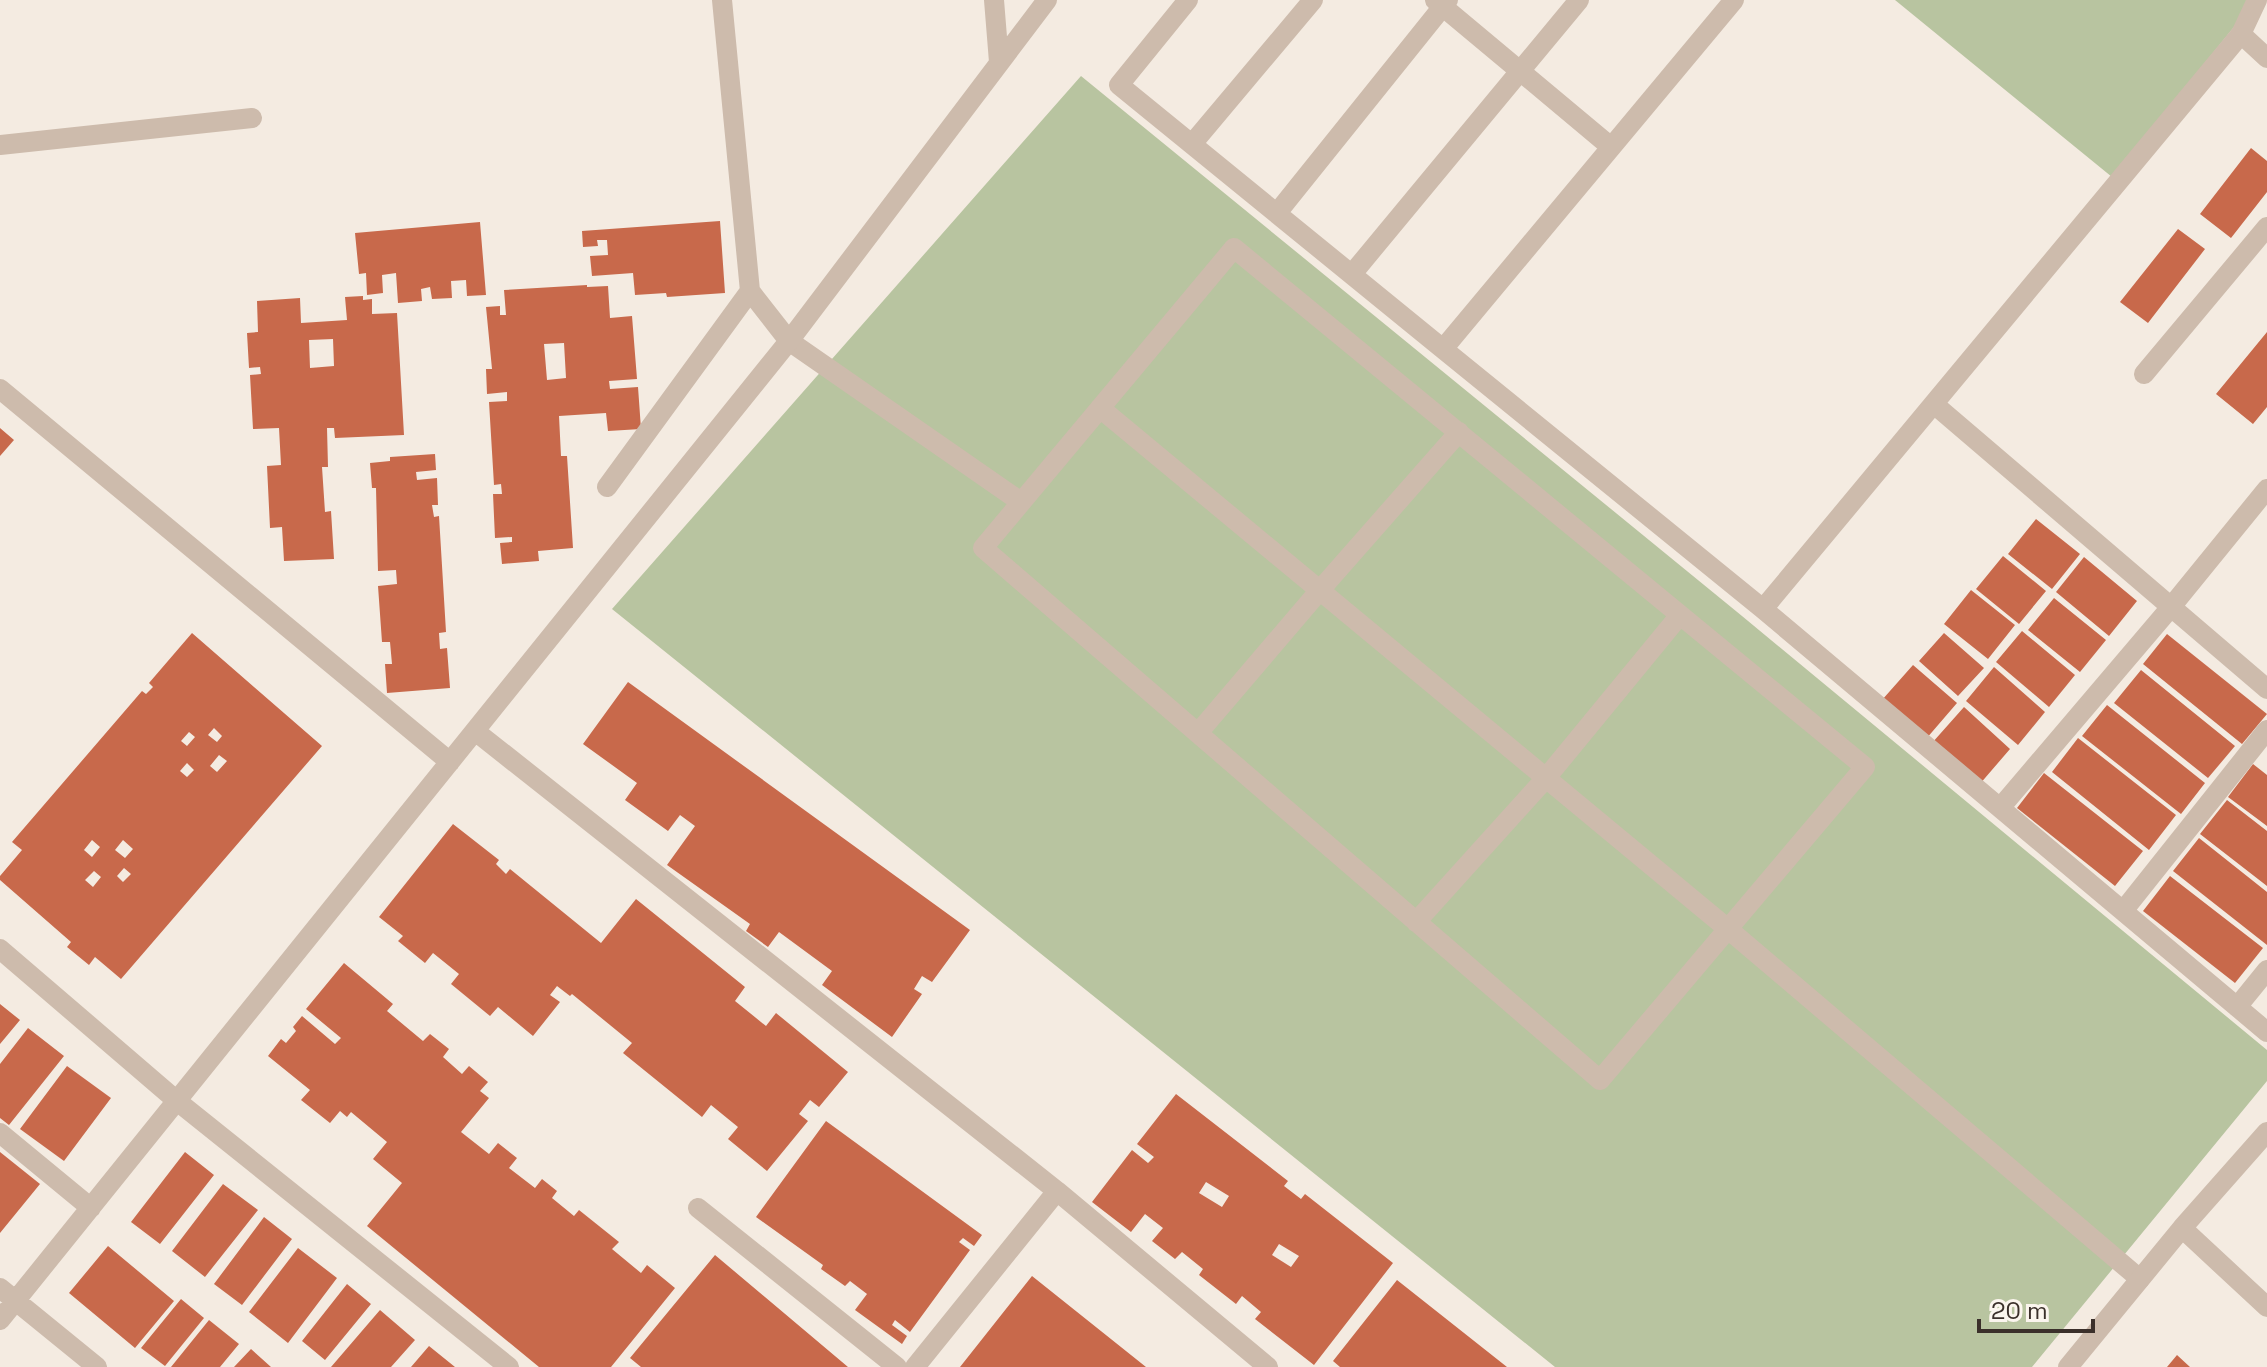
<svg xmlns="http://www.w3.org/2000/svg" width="2267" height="1367" font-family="'Space Grotesk',sans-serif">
<rect width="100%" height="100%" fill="#f4ebe1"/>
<path fill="#b8c4a0" d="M1895,0H2256L2112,177Z
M1081,76L1742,616L2267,1050V1081L2032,1367H1555L612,609Z"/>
<path fill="#c8694b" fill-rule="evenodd" d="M2251,148L2267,161V192L2231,238L2200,214Z
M720,221L725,293L667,297L666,293L635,295L633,273L592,276L590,256L608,255L607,240H597L598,246L583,247L582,231Z
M480,222L486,295L467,296L466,280L451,281L452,298L432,299L430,287L421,289L422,301L398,303L396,273L382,275L383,293L367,295L366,273L359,274L355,233Z
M2178,229L2205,249L2148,323L2120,302Z
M587,285V287L608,286L610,318L632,316L637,379L609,381L610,389L638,387L641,429L608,431L606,413L559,416L561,456H567L573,548L538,551L539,561L502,564L500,543L512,542V537L495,538L493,494H502L501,484L494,485L489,402L507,401V392L487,394L486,369H492L486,307L500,306V315H506L504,290ZM564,343L566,378L547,380L544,344Z
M363,296V300L372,299V314L397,313L404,435L335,438L334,428H327L328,467H322L325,512L331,511L334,559L284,561L282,527L270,528L267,466L281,465L279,428L253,429L250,375L261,374L260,367L249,368L247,333L258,332L257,301L300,298L301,323L347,320L345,297ZM333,339L334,366L310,368L309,340Z
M2267,332V407L2253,424L2216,394Z
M0,428L14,440L0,456Z
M435,454L436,470L416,472L417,480L437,478L438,505H432L434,517L439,516L446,632L439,633L440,649L447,648L450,688L387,693L385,664H392L390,642H382L378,586L397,584L396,570L378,571L376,488H372L370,463L390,461V457Z
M2036,519L2080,554L2052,589L2008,554Z
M2003,556L2046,591L2019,624L1976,589Z
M2084,557L2137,601L2109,636L2056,592Z
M1971,590L2015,625L1988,659L1944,624Z
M2054,598L2106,640L2080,672L2028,630Z
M2022,631L2075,675L2049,707L1996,662Z
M192,633L322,746L121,979L95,957L89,965L67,947L71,942L0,880V876L22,850L12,842L142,691L146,694L153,687L149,683ZM214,728L222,736L217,742L208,735ZM189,732L195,737L187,746L181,741ZM219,755L227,761L217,772L210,766ZM187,763L194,770L187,777L180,771ZM92,840L100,847L92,857L84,850ZM123,840L133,849L125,858L115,850ZM124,868L131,874L123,882L117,876ZM94,871L101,877L93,887L85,880Z
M1944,633L1984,668L1958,696L1919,661Z
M2167,634L2267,714L2242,744L2143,664Z
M1913,665L1957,703L1926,739L1882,700Z
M1994,667L2045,712L2018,745L1966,701Z
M2141,670L2235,746L2208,778L2114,703Z
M628,682L970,930L932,982L922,976L914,989L922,994L892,1037L822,985L832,971L779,932L768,947L746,931L750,924L667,865L695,826L680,815L668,831L625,800L637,783L583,744Z
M2107,705L2205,783L2181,814L2082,736Z
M1964,707L2010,749L1979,785L1932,743Z
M2078,738L2176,815L2149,850L2052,772Z
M2253,764L2267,775V826L2228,797Z
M2044,773L2143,851L2115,886L2017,808Z
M2227,800L2267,831V886L2200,834Z
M453,824L499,860L496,864L506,874L510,869L601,943L636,899L745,987L735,1001L766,1026L776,1013L848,1072L819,1107L810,1100L799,1114L808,1121L767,1171L728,1139L738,1127L711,1105L702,1117L623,1053L632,1043L572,994L570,996L557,986L550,995L560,1002L533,1036L498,1007L490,1016L451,984L459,974L433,953L425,963L398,941L403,936L379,917Z
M2199,838L2267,892V945L2173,871Z
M2170,876L2263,948L2235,983L2143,911Z
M344,963L393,1004L387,1011L423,1041L430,1034L449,1049L443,1057L462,1074L469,1066L488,1082L480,1091L489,1098L461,1132L489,1154L498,1143L517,1158L509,1168L535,1188L542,1179L557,1191L552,1198L574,1216L579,1210L619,1242L612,1249L641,1273L647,1265L675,1288L611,1367H539L367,1226L402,1183L373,1159L387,1142L351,1112L347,1117L340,1111L330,1123L301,1100L310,1090L268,1056L281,1039L286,1043L296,1031L293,1027L302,1016L335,1044L341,1038L306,1009Z
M0,1004L20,1020L0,1044Z
M28,1028L64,1056L9,1125L0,1118V1064Z
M67,1066L111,1098L64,1161L20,1129Z
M1176,1094L1288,1181L1284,1186L1301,1199L1305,1194L1393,1263L1314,1365L1255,1319L1261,1312L1242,1296L1236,1304L1199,1275L1203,1269L1182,1252L1175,1259L1152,1241L1163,1228L1145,1214L1131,1232L1092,1202L1132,1150L1148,1163L1154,1157L1137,1144ZM1206,1182L1229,1196L1222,1207L1199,1193ZM1279,1244L1299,1256L1291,1267L1272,1255Z
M826,1121L982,1235L974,1246L963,1238L959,1242L970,1250L910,1332L895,1320L892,1325L907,1336L902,1344L855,1310L867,1294L850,1281L845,1286L821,1269L823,1265L756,1217Z
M0,1152L40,1184L0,1233Z
M185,1152L214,1175L160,1244L131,1222Z
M223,1184L258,1210L205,1277L172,1251Z
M264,1217L292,1239L242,1305L214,1284Z
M108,1246L174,1301L135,1348L69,1293Z
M298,1248L337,1278L288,1343L249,1312Z
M715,1255L848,1367H641L630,1358Z
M1032,1276L1146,1367H960Z
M1397,1280L1507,1367H1340L1333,1361Z
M347,1284L371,1304L325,1360L302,1341Z
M181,1299L204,1318L165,1366L141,1348Z
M380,1310L415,1340L391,1367H331Z
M209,1320L239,1344L220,1367H171Z
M429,1346L455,1367H411Z
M251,1349L271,1367H234Z
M2177,1355L2190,1367H2167Z"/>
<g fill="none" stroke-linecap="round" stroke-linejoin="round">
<path stroke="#cdbbac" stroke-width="20" d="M1234,248L1865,767L1600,1080L983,548Z
M789,341L1021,502
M1100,408L1728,929L2140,1279
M1198,733L1320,590L1459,432
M1416,922L1546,778L1680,615"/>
<path stroke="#cdbbac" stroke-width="20" d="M722,0L750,291L789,341
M994,0L999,62
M1188,0L1119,85L1443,349L1734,0
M1435,0L1611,147
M2241,34L2267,58
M1192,144L1313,0
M0,145L252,118
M1277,213L1448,0
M1352,274L1579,0
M1443,349L1763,609L2267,1032
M2144,374L2267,227
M0,389L450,762
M1935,405L2267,689
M607,487L750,291
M1763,609L2241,34L2257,0
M475,731L1057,1191L1268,1367
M2000,808L2171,607L2267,489
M2123,911L2267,730
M0,949L177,1101L509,1367
M2237,1007L2267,970
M0,1133L91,1208
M698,1208L897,1367
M2182,1228L2267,1307
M0,1288L97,1367
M0,1320L789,341L1047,0
M915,1367L1057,1191
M2068,1367L2182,1228L2267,1132"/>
</g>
<path d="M1979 1319v12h114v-12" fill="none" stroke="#3b302b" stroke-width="4"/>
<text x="1991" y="1319" font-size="24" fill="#3b302b" stroke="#fbf5ee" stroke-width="6" paint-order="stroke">20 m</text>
</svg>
